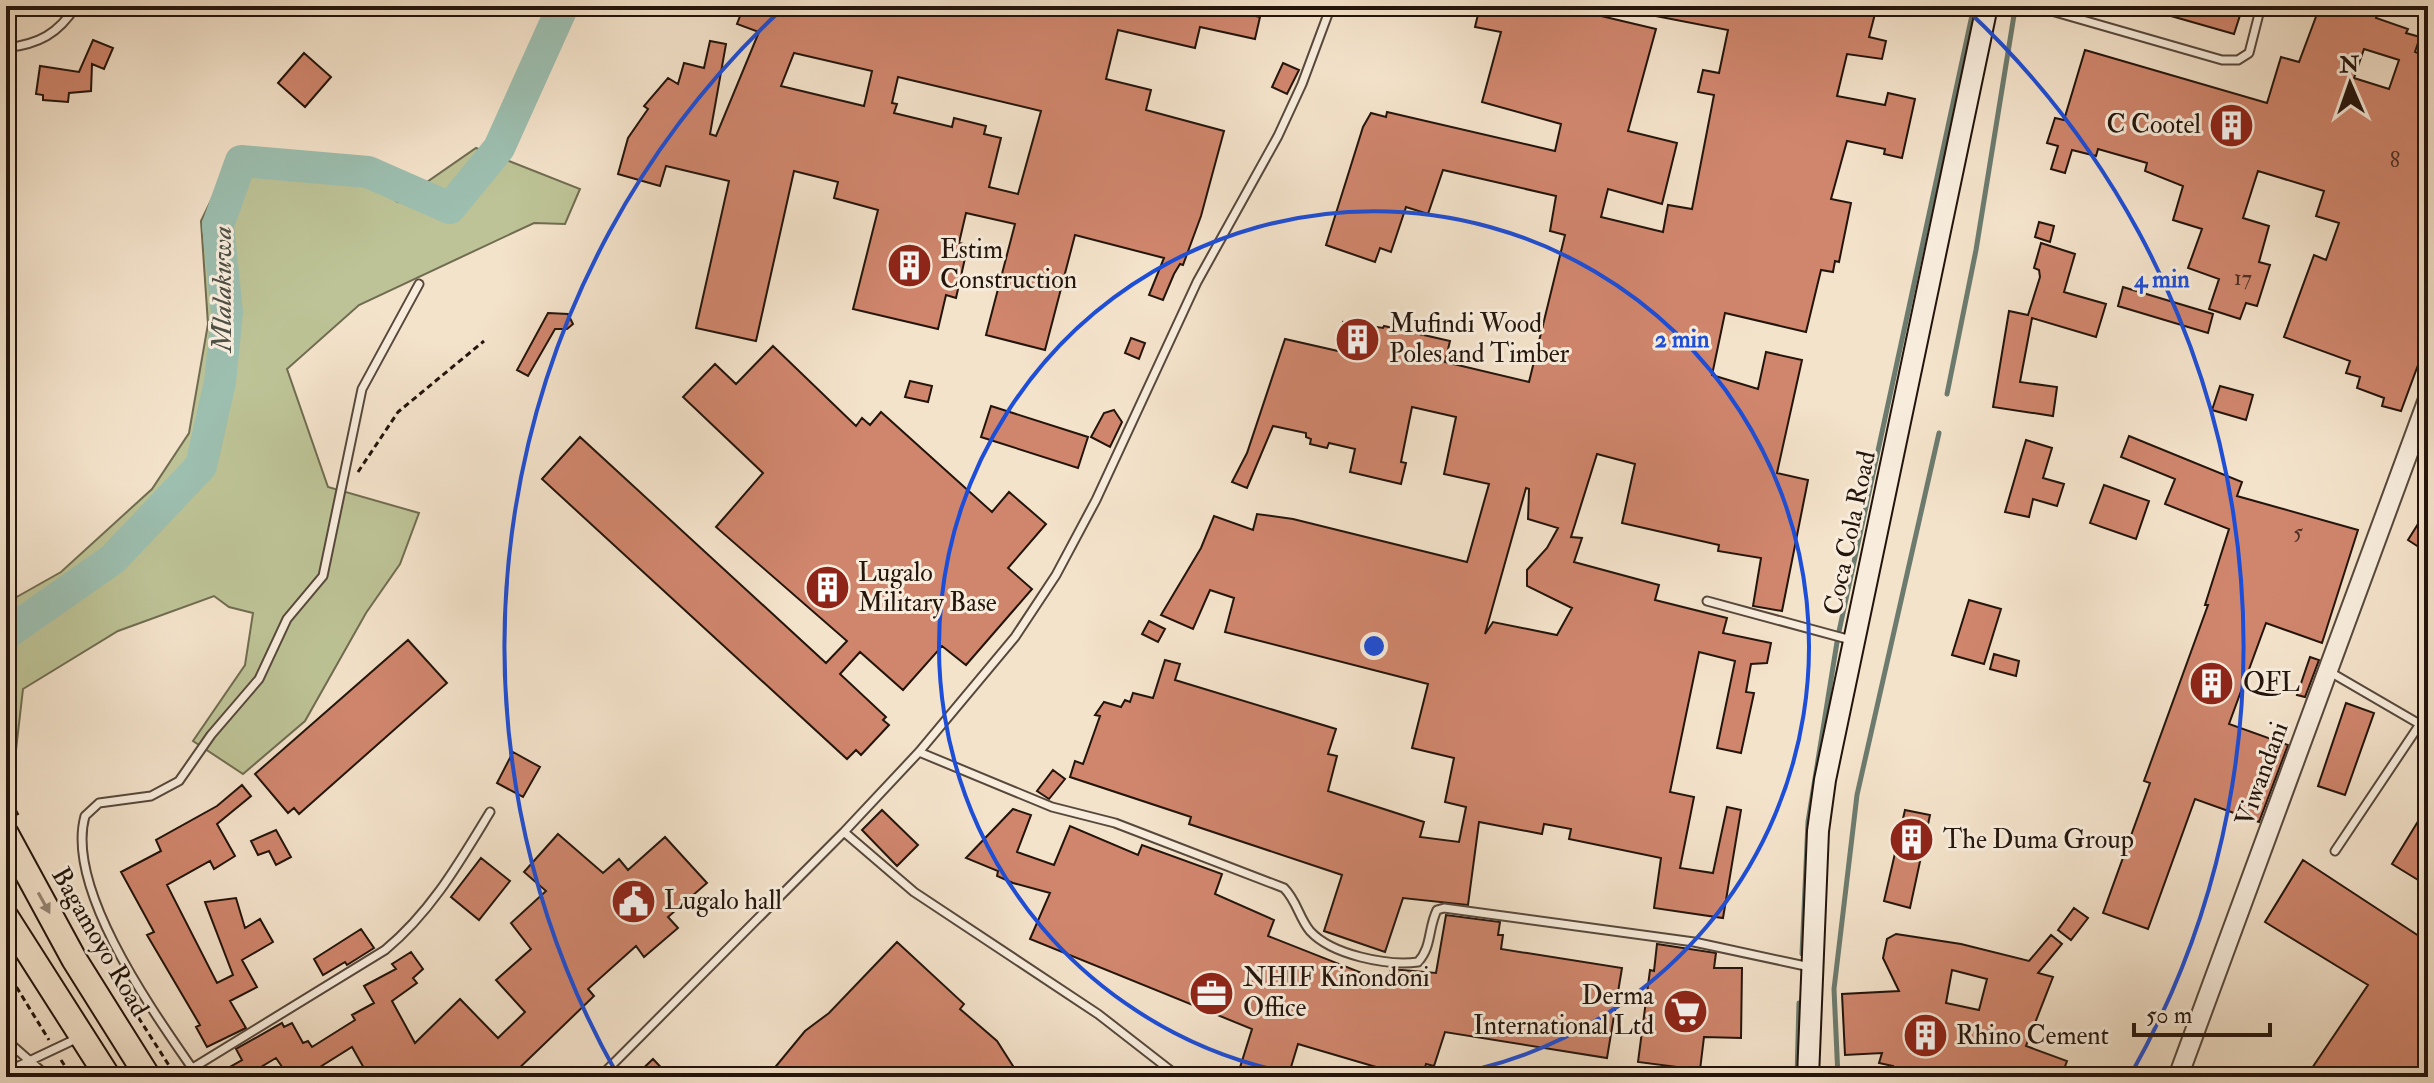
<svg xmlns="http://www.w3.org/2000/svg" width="2434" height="1083" font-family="'IM FELL Double Pica',serif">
<rect width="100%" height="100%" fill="#f4e3cb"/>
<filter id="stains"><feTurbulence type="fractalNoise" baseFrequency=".0025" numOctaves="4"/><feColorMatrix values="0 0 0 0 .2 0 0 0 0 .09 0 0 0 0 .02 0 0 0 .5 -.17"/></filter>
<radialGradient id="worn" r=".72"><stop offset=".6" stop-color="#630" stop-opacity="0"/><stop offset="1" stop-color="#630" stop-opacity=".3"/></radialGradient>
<path fill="#bdc396" stroke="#706c51" stroke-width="2" d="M476,148L580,189L565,224L534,223L359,305L287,369L328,487L419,513L400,564L366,613L305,721L243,774L193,741L245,665L253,613L229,607L214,596L118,631L23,689L16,750L6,733V603L61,572L152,489L189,433L208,324L201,221L234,153L329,157L398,202Z"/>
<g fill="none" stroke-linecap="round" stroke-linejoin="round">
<path stroke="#6c7b6e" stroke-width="5" d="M1947,394L1976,250L2015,9
M1802,954L1808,822L1838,636L1974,6
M1797,1077L1799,1003
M1838,1077L1834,989L1857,795L1939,433"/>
<path stroke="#9dbfb0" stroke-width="32" d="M6,634L113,559L201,466L220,382L227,313L218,225L241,161L368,172L450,208L499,148L563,6"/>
</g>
<path fill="#d0866d" stroke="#23140c" stroke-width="2" fill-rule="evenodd" d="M744,6H1213L1260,17L1255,39L1200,27L1195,48L1118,30L1106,79L1151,90L1146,110L1224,131L1201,216L1183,265L1180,264L1174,274L1163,300L1149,295L1164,258L1075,235L1045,350L986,335L1015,224L966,213L959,243L968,245L956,298L946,295L938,329L853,309L878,210L834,198L838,182L794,171L756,341L696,328L729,181L666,166L660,186L618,174L628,138L648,109L644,106L668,78L678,84L684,63L704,68L710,41L726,44L710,134L716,136L759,32L737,24ZM794,53L872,71L864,106L781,86ZM898,77L1041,111L1018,194L989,187L1001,138L984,134L986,126L954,118L952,127L894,113L897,104L892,103Z
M1480,6H1559L1656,29L1628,131L1677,143L1662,204L1608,189L1601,217L1663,232L1668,205L1692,209L1714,95L1698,92L1703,70L1719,73L1728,30L1640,13L1641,6H1877L1869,37L1886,41L1882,59L1847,54L1837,96L1885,105L1888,93L1915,99L1902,158L1884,154L1885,149L1847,141L1831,199L1851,203L1839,262L1835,261L1833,272L1821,270L1806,332L1725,313L1712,375L1758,389L1766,352L1802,360L1777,473L1808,480L1782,611L1753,606L1761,558L1718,551L1719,545L1622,523L1635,464L1597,454L1571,537L1582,538L1574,562L1659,585L1655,600L1727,618L1723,633L1771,643L1767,663L1751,664L1746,692L1754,693L1741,753L1717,748L1735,661L1699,652L1670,792L1694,797L1680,868L1713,873L1727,807L1741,810L1723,918L1654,908L1661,858L1569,839L1571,829L1544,824L1542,834L1479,822L1468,905L1403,898L1385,952L1324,931L1342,875L1189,824L1191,817L1070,777L1075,761L1083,764L1100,716L1095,715L1104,702L1121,707L1125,700L1130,702L1133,693L1153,698L1165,660L1180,664L1175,680L1336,729L1328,754L1337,756L1328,791L1424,822L1420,837L1459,842L1466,807L1445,802L1454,758L1412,748L1428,684L1225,632L1234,598L1210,590L1193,629L1161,615L1201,548L1214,516L1253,530L1257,514L1293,519L1467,562L1489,484L1444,474L1456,417L1412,407L1401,462L1406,463L1401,484L1350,472L1355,449L1329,443L1327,448L1310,444L1311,439L1306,437V433L1273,426L1247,488L1232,482L1247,453L1285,339L1338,351L1343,322L1383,328L1384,326L1450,341L1445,362L1529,382L1565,235L1550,231L1556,196L1443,170L1428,214L1406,207L1391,252L1380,248L1375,262L1326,245L1363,127L1371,113L1386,117L1387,112L1555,151L1561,124L1482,102L1501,32L1475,27ZM1526,488L1529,489L1528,519L1558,528L1547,548L1527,570V586L1572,608L1557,635L1493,622L1485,634Z
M2151,6H2243L2234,34L2150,10Z
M2320,6H2381L2376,18L2408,29L2406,33L2420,37L2415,52L2428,57V338L2401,411L2382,406L2384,398L2357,388L2360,377L2346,373L2350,361L2284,337L2314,255L2326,260L2339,223L2316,216L2324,191L2258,171L2243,218L2269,226L2259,262L2270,265L2257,306L2246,303L2240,319L2209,309L2219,279L2188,268L2202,229L2173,220L2183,186L2145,171L2147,163L2098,149L2096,156L2072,150L2065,173L2051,169L2058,146L2047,143L2055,118L2064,120L2085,50L2267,103L2281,57L2299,62ZM2364,49L2399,60L2389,89L2354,78Z
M93,40L113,48L104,69L92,64L91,91L69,93L68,102L43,100V95L36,94L40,66L79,72Z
M304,53L331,77L305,107L278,83Z
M1283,63L1299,70L1287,94L1272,87Z
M2039,222L2054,226L2050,242L2035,237Z
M2041,243L2075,254L2064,292L2106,304L2096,337L2032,318L2020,382L2057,387L2053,416L1993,407L2009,311L2028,315L2040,277L2039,270L2034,268Z
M2123,287L2213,314L2208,333L2118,306Z
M548,313L568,314L573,324L567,329H555L528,376L517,370Z
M1131,338L1145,343L1139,359L1125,353Z
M773,346L856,426L862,418L870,425L881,412L992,512L1009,492L1046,524L1008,568L1032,589L966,665L942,646L903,690L860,652L840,674L886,717L883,720L889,725L861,755L856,750L847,759L542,479L580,437L826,663L847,641L716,527L763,473L683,397L715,364L736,384Z
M910,381L932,386L928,402L905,397Z
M2220,386L2253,395L2246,420L2212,410Z
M991,406L1088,437L1078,468L981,437Z
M1114,410L1122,422L1110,447L1091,437L1104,413Z
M2129,436L2242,482L2237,496L2358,530L2322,643L2266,623L2229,724L2288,745L2259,822L2195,799L2148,929L2103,913L2150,783L2144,781L2208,605H2205L2229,529L2165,504L2175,479L2121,457Z
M2026,440L2052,448L2043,478L2064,484L2057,506L2033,499L2029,517L2005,512Z
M2104,485L2149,501L2136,539L2090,523Z
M2428,508V553L2408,540Z
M1969,600L2001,609L1984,664L1952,655Z
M1149,621L1165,629L1158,642L1142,634Z
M408,640L447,683L299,814L294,808L288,813L255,774Z
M1994,654L2019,661L2016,676L1990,669Z
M2310,657L2319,660L2305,697L2297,695Z
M2346,703L2374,713L2345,795L2318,786Z
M513,752L540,767L523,797L497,783Z
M1053,770L1065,779L1049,799L1037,791Z
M242,785L251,796L217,824L235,856L214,869L210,861L167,885L217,983L233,975L205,902L236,898L245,928L260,919L273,942L242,960L257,987L230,1001L246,1028L207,1047L196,1027L200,1025L147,935L154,932L121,872L161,851L156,840L217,806Z
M2428,805V886L2392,864Z
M1013,809L1031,815L1017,852L1054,865L1070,826L1138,855L1142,845L1222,874L1215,894L1274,920L1268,936L1387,983L1391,969L1436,973L1446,915L1500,922L1498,935H1503L1501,949L1622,968L1607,1058L1445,1032L1434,1066L1426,1064L1422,1077H1410L1298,1044L1288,1077H1237L1252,1029L1030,939L1050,893L1013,883L997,876L998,871L966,858Z
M882,810L918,845L897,866L862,830Z
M1905,810L1930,815L1910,908L1884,901Z
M276,830L291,857L276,865L269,851L258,855L251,841Z
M558,834L603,873L619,859L628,870L665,837L707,883L668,917L678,928L644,957L636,946L588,989L594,996L510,1077H369L352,1047L312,1072L315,1077H289L276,1058L244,1077H212L242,1060L236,1049L282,1023L284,1027L292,1023L303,1043L308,1041L312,1047L355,1020L352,1015L374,1003L364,986L396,969L392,964L411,952L423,969L413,978L417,983L392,1001L415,1043L460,999L498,1038L525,1012L496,980L531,949L511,923L546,891L524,872Z
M481,858L510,881L479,920L451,897Z
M2303,860L2428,942V1077H2306L2368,985L2265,922Z
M2074,908L2088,918L2071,940L2058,930Z
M361,929L374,948L347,965L345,962L323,975L314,959Z
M1896,934L1961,944L2029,961L2051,935L2062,944L2038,973L2053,977L2026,1046L2067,1061L2061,1077H1891L1893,1066L1879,1063L1882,1053L1845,1055L1842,994L1899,991L1883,958L1887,939ZM1952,970L1987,979L1979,1010L1946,1003Z
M897,942L964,1004L960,1009L997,1041L1020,1077H767L805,1031L829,1013Z
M1657,944L1716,953L1714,968H1742L1741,1038L1704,1037L1700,1070L1638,1062L1650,970L1654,971Z
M653,1059L670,1077H634Z"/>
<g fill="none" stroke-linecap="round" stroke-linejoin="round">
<defs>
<path id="service" d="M2034,6L2222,60H2238L2249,53L2261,6
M6,48C39,44 58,34 76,6
M1707,601L1851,640
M2330,672L2428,729
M919,752L1052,807L1115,823L1284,888C1297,901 1299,918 1310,931C1332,955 1387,966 1418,962C1432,947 1428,928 1437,910L1444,908L1694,942L1810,967
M844,832L914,892L1098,1014L1179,1077
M2335,851L2428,712
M6,1040L48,1077
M192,1068C152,1010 65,888 85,816L99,803L151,796L179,781L211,735L259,679L287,619L323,576L362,389L419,284
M6,1072L80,1037
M178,1077L385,950C431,912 459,863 490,812
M600,1077L844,832L919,752L1015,637L1056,575L1096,500L1197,282L1278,136L1302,84L1331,6"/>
<path id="tertiary" d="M2178,1077L2428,399"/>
<path id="secondary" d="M1808,1077L1818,831L1825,780L1987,6"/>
<path id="trunk" d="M6,834L74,959L148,1077
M6,917L108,1077"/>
</defs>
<use href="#service" stroke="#57483c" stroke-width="11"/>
<use href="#tertiary" stroke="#57483c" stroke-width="22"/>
<use href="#secondary" stroke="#23140c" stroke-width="24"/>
<use href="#trunk" stroke="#23140c" stroke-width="28"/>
<path stroke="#23140c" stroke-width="3" stroke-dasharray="6 4" stroke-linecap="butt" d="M358,472L398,412L484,341
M6,792L19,817
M6,970L49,1040
M133,1009L170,1067
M61,1060L72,1077"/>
<use href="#service" stroke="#f8eddd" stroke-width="7"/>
<use href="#tertiary" stroke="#f8eddd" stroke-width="18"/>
<use href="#secondary" stroke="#f8eddd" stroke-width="20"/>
<use href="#trunk" stroke="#f4e3cb" stroke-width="24"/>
</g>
<defs><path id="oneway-solid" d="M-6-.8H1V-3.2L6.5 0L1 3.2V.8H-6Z" transform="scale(2)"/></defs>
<use fill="#968675" href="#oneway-solid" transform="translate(44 903) rotate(61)"/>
<g fill="none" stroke="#1d4ed8" stroke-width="4">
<path d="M1313 1077A435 435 0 1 1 1435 1077"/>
<path d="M617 1074A870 870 0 0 1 781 10M1967 10A870 870 0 0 1 2131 1074"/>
</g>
<defs>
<symbol id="building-disc" viewBox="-11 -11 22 22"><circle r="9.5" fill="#8f2418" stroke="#f8eddd"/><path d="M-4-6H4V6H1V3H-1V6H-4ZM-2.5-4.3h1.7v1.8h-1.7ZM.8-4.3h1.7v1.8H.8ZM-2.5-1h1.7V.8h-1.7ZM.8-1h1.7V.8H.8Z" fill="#fff"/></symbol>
<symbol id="civic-disc" viewBox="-11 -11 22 22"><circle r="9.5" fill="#8f2418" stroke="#f8eddd"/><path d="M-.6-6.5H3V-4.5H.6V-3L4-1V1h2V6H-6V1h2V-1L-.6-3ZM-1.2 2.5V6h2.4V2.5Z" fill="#fff"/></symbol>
<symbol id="office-disc" viewBox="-11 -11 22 22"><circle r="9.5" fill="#8f2418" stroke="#f8eddd"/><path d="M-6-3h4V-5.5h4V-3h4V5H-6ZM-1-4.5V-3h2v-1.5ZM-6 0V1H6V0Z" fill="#fff"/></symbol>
<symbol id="supermarket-disc" viewBox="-11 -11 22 22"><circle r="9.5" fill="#8f2418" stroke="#f8eddd"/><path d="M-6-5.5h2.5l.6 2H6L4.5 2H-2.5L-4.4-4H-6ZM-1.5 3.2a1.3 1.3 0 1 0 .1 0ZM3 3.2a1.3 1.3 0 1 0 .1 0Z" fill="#fff"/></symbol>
</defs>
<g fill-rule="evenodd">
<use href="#building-disc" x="2206" y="100" width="51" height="51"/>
<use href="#building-disc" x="884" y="240" width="51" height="51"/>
<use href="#building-disc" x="1332" y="314" width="51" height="51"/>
<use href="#building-disc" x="802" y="562" width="51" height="51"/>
<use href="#building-disc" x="2186" y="658" width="51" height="51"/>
<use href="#building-disc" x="1886" y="814" width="51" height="51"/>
<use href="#civic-disc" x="608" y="876" width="51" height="51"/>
<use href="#office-disc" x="1186" y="968" width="51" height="51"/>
<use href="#supermarket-disc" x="1660" y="986" width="51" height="51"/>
<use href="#building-disc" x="1900" y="1010" width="51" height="51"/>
</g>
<g text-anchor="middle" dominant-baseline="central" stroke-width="6" stroke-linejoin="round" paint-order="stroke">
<g font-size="22" fill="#4e3024">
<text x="2395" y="160">8</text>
<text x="2243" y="278">17</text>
<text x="2298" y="532">5</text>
</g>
<g font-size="26" fill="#23140c" stroke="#f8eddd" text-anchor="start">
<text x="2201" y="125" text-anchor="end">C Cootel</text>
<text x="940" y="250">Estim<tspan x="940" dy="30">Construction</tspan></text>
<text x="1389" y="324">Mufindi Wood<tspan x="1389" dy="30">Poles and Timber</tspan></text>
<text x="858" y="573">Lugalo<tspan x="858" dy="30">Military Base</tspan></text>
<text x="2243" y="683">QFL</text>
<text x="1943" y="840">The Duma Group</text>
<text x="664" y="901">Lugalo hall</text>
<text x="1243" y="978">NHIF Kinondoni<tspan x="1243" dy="30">Office</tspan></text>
<text x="1654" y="996" text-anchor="end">Derma<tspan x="1654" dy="30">International Ltd</tspan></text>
<text x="1956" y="1036">Rhino Cement</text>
</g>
<g font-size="26" fill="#23140c" stroke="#f8eddd">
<text transform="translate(1850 533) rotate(-78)">Coca Cola Road</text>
<text transform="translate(2262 774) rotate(-70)">Viwandani</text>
<text transform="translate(100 942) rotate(60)">Bagamoyo Road</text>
</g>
<g font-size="28" font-style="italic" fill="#4e5045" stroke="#f8eddd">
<text transform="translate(222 289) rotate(-90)">Mlalakuwa</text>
</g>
</g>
<circle cx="1374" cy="646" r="12" fill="#1d4ed8" stroke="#f8eddd" stroke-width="4"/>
<g font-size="24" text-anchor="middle" font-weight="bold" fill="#1d4ed8" stroke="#f8eddd" stroke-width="6" stroke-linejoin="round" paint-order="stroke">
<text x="2162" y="287">4 min</text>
<text x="1682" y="347">2 min</text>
</g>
<rect width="2434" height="1083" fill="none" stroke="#f4e3cb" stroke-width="32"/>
<rect x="8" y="8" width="2418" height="1067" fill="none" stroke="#23140c" stroke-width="4"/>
<rect x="16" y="16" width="2402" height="1051" fill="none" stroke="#23140c" stroke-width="2"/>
<g transform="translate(2350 84) rotate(358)" stroke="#f8eddd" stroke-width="6" paint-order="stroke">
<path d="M0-6L14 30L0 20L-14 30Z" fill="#23140c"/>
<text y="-12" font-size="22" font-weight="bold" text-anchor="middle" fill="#23140c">N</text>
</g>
<path d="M2134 1023v12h136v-12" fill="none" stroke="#23140c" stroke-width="4"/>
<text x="2146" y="1023" font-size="24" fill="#23140c" stroke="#f8eddd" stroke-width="6" paint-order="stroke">50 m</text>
<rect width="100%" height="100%" filter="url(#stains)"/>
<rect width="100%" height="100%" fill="url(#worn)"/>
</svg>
